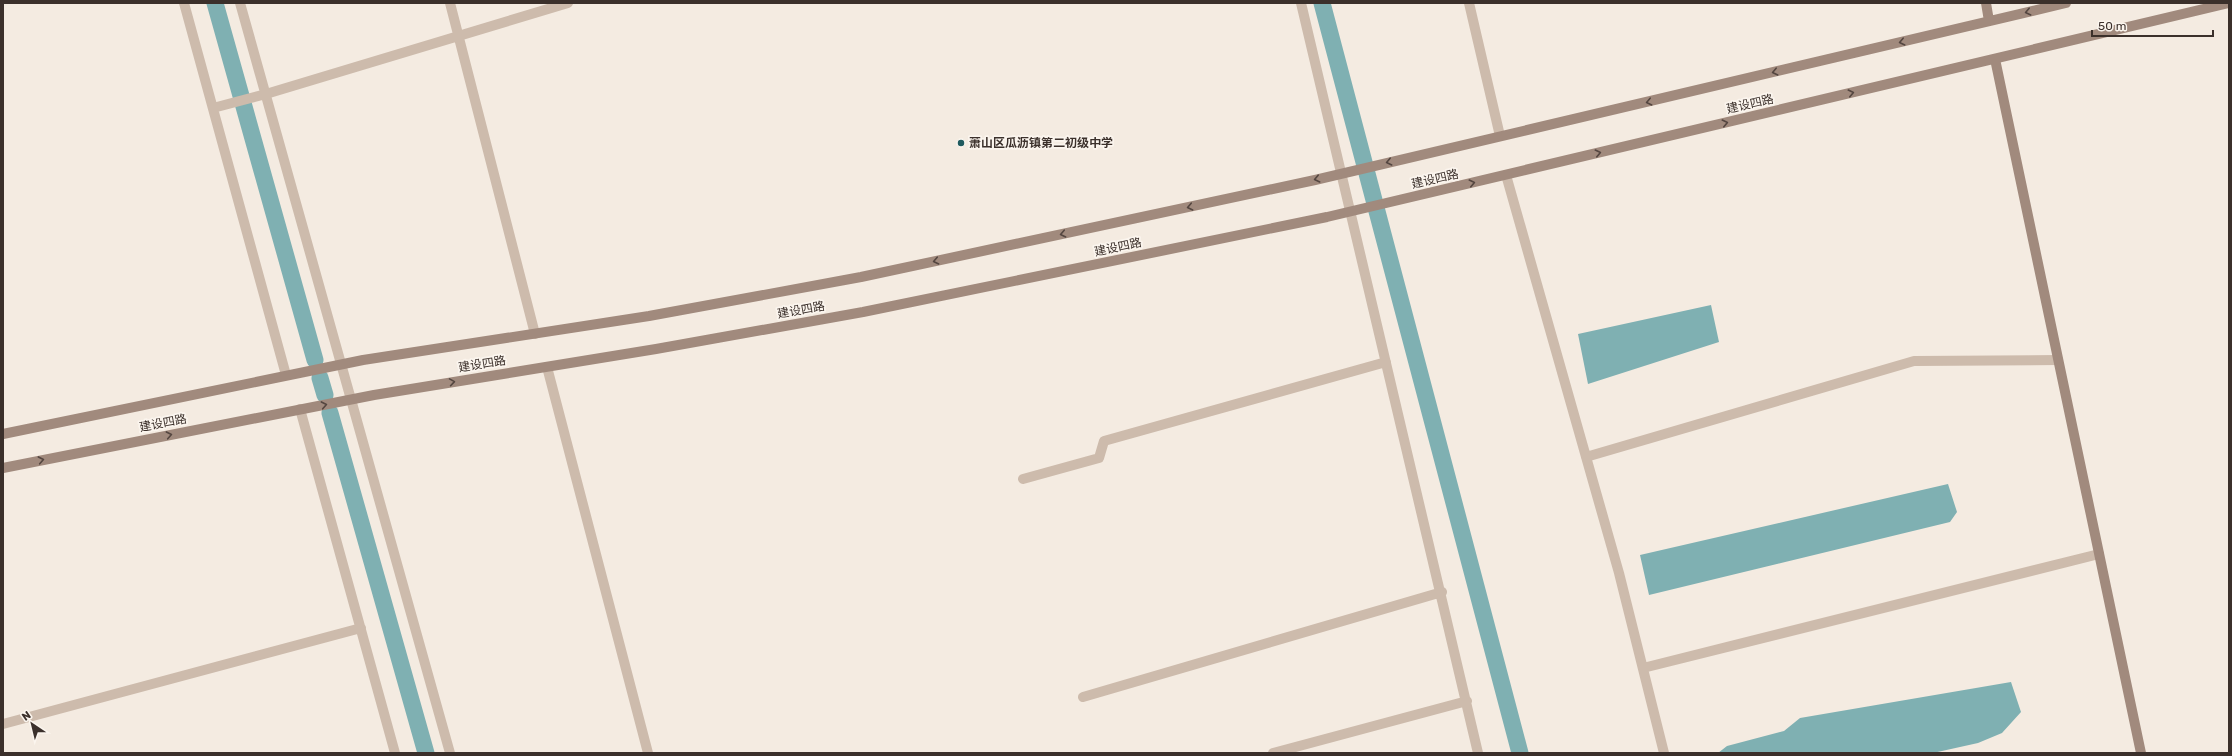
<svg xmlns="http://www.w3.org/2000/svg" width="2232" height="756" font-family="Rubik,'Noto Sans SC',sans-serif">
<rect width="100%" height="100%" fill="#f4ebe1"/>
<path fill="#7fb0b2" d="M1711,305L1719,342L1588,384L1578,334Z
M1948,484L1957,512L1950,522L1649,595L1640,555Z
M2011,682L2021,712L2002,733L1978,743L1933,753H1718L1727,746L1784,731L1800,718Z"/>
<g fill="none" stroke-linecap="round" stroke-linejoin="round">
<path stroke="#7fb0b2" stroke-width="17" d="M215,3L315,360
M1322,3L1520,753
M320,378L325,395
M330,413L426,753"/>
<path stroke="#cdbbac" stroke-width="10" d="M184,3L286,375
M240,3L450,753
M450,3L535,334
M1301,3L1478,753
M1469,3L1500,136
M213,108L266,94L568,3
M1506,175L1619,573L1664,753
M547,367L648,753
M300,409L395,753
M1586,457L1914,361L2058,360
M1023,479L1099,458L1104,441L1386,362
M1643,668L2099,554
M1083,697L1442,592
M3,724L361,628
M1273,753L1467,701"/>
<path stroke="#a18a7d" stroke-width="10" d="M1986,3L1989,21
M1995,59L2141,753
M3,434L363,360L649,316L861,277L1315,180L2066,3
M3,468L374,395L656,349L863,312L1327,217L2229,3"/>
</g>
<defs><path id="oneway-chevron" d="M-2-3.5L2.5 0L-2 3.5" fill="none" stroke-width="1.6" stroke-linecap="round" stroke-linejoin="round"/></defs>
<g stroke="#544640">
<use href="#oneway-chevron" transform="translate(2028 12) rotate(167)"/>
<use href="#oneway-chevron" transform="translate(1902 42) rotate(167)"/>
<use href="#oneway-chevron" transform="translate(1775 72) rotate(167)"/>
<use href="#oneway-chevron" transform="translate(1851 93) rotate(-13)"/>
<use href="#oneway-chevron" transform="translate(1649 102) rotate(167)"/>
<use href="#oneway-chevron" transform="translate(1725 123) rotate(-13)"/>
<use href="#oneway-chevron" transform="translate(1598 153) rotate(-13)"/>
<use href="#oneway-chevron" transform="translate(1389 162) rotate(167)"/>
<use href="#oneway-chevron" transform="translate(1317 179) rotate(167)"/>
<use href="#oneway-chevron" transform="translate(1472 183) rotate(-13)"/>
<use href="#oneway-chevron" transform="translate(1190 207) rotate(168)"/>
<use href="#oneway-chevron" transform="translate(1063 234) rotate(168)"/>
<use href="#oneway-chevron" transform="translate(936 261) rotate(168)"/>
<use href="#oneway-chevron" transform="translate(452 382) rotate(-9)"/>
<use href="#oneway-chevron" transform="translate(324 405) rotate(-11)"/>
<use href="#oneway-chevron" transform="translate(169 435) rotate(-11)"/>
<use href="#oneway-chevron" transform="translate(41 460) rotate(-11)"/>
</g>
<circle fill="#1f5a5e" stroke="#fbf5ee" stroke-width="1.5" cx="961" cy="143" r="4"/>
<g text-anchor="middle" dominant-baseline="central" stroke-width="3.5" stroke-linejoin="round" paint-order="stroke">
<g font-size="12" fill="#3b302b" stroke="#fbf5ee">
<text transform="translate(1750 104) rotate(-13)">建设四路</text>
<text transform="translate(1435 179) rotate(-13)">建设四路</text>
<text transform="translate(1118 247) rotate(-12)">建设四路</text>
<text transform="translate(801 310) rotate(-10)">建设四路</text>
<text transform="translate(482 364) rotate(-9)">建设四路</text>
<text transform="translate(163 423) rotate(-11)">建设四路</text>
</g>
<g font-size="12" font-weight="bold" fill="#3b302b" stroke="#fbf5ee" text-anchor="start">
<text x="969" y="143">萧山区瓜沥镇第二初级中学</text>
</g>
</g>
<rect width="2232" height="756" fill="none" stroke="#3b302b" stroke-width="8"/>
<g transform="translate(32 724) rotate(325)" stroke="#fbf5ee" stroke-width="3" paint-order="stroke">
<path d="M0-3L7 15L0 10L-7 15Z" fill="#3b302b"/>
<text y="-6" font-size="11" font-weight="bold" text-anchor="middle" fill="#3b302b">N</text>
</g>
<path d="M2092 30v6h121v-6" fill="none" stroke="#3b302b" stroke-width="2"/>
<text x="2098" y="30" font-size="12" fill="#3b302b" stroke="#fbf5ee" stroke-width="3" paint-order="stroke">50 m</text>
</svg>
